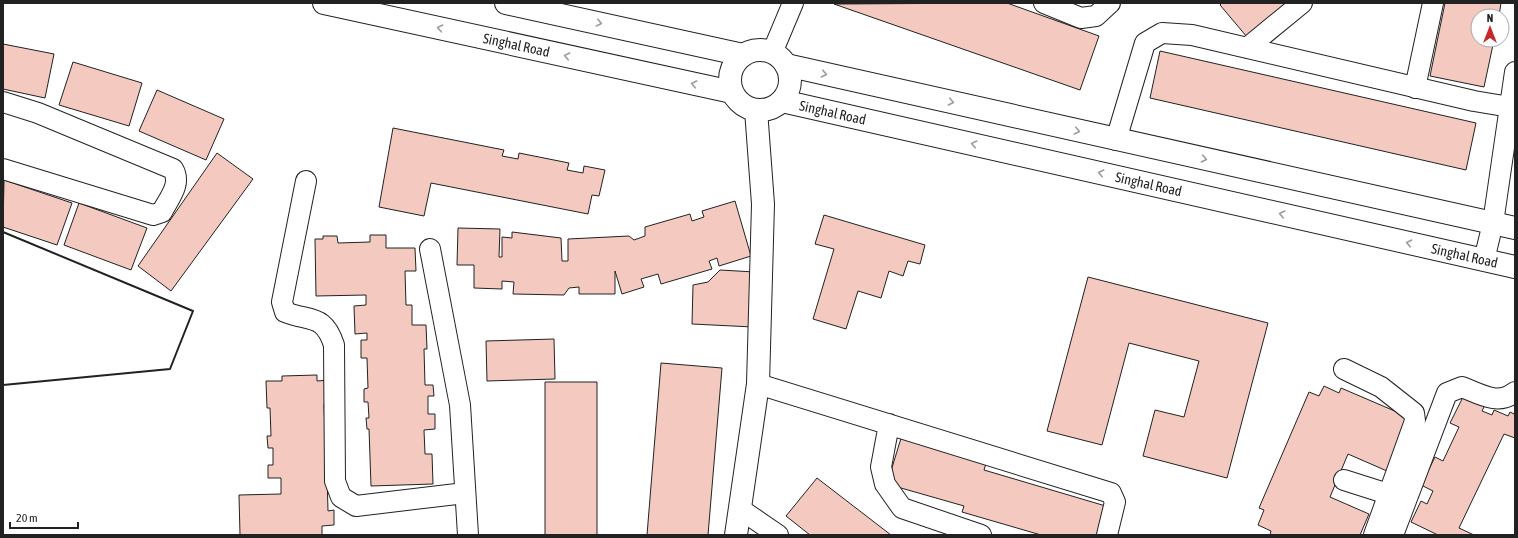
<svg xmlns="http://www.w3.org/2000/svg" width="1518" height="538" font-family="'Asap Condensed',sans-serif">
<rect width="100%" height="100%" fill="#fff"/>
<path fill="#f3c9c0" stroke="#222" d="M1007,3L1099,36L1080,90L834,4Z
M1222,3H1287L1247,37L1220,5Z
M1445,3H1501L1499,16H1478V40H1494L1484,87L1430,76Z
M3,44L54,54L45,98L3,89Z
M1160,51L1476,123L1466,170L1150,98Z
M73,62L142,83L129,126L59,105Z
M157,90L224,119L206,160L139,131Z
M393,128L504,150L502,156L518,159L519,153L569,163L567,170L583,173L584,166L605,170L599,196L592,195L588,214L431,183L424,216L379,207Z
M217,153L253,179L171,291L138,266Z
M4,180L72,203L57,245L3,227Z
M735,201L751,256L719,266L717,258L709,261L712,269L661,284L658,274L641,279L644,287L622,294L615,271V294H579V287L569,288L564,295L513,294L514,282L502,281V289L474,288V265H457L458,228L500,229L499,257H502V237L512,238V232L561,238L562,261H568V239L629,236L634,240L645,236V227L690,214L692,221L704,217L702,211Z
M79,203L147,228L131,270L64,245Z
M824,215L925,245L920,264L908,261L903,276L889,271L881,298L858,291L846,329L813,319L834,249L815,244Z
M370,235H386V248H415L416,271H405L406,305H412V325H426L427,349H424L425,385H433L434,396H428V414H435V429L424,430L425,454H432L433,484L371,486L369,429H367L366,418H369L368,402H364V389L368,388L367,358H361V340H367V333L355,334L354,306L366,305V295L316,296L315,239H323V236H337L338,243L370,242Z
M720,270L755,272L753,327L692,324L693,285L708,282Z
M1088,277L1268,323L1227,478L1143,456L1155,410L1184,417L1199,361L1129,343L1102,445L1047,431Z
M554,339L555,379L487,381L486,341Z
M661,363L722,368L708,535H647Z
M317,375V381L329,380V404H324L325,433H333L327,475L328,511L334,510V525L322,526V535H240L239,495L281,494V478H268V465H273V448H268L267,436H271L270,408H267L266,381H282V376Z
M545,382H597V535H545Z
M1324,386L1339,393L1341,388L1411,418L1387,471L1348,454L1330,497L1369,514L1360,535H1270L1271,531L1258,525L1264,510L1259,508L1309,392L1319,396Z
M1464,395L1485,405L1482,411L1492,415L1494,410L1508,416L1510,412L1514,414L1515,412V438L1504,434L1459,528L1474,535H1438L1411,522L1421,501L1427,504L1433,491L1421,485L1435,457L1443,461L1459,427L1450,423Z
M902,435L987,460L984,470L1109,507L1101,535H1041L962,512L964,506L887,484Z
M817,478L891,535H810L786,516Z"/>
<g fill="none" stroke-linecap="round" stroke-linejoin="round">
<defs>
<path id="minor" d="M1044,3L1081,18L1096,16L1110,3
M1247,48L1302,3
M772,53L793,3
M1415,88L1433,3
M3,102L38,113L173,169C182,184 169,198 162,212L153,215L3,169
M1116,140L1145,43L1162,33L1192,35L1474,101L1510,107
M306,181L282,302L285,312C311,322 324,314 334,345L335,481L341,497L356,506L465,493
M430,249L460,405L468,535
M1484,260L1493,223L1515,72
M1344,369L1381,387L1414,413L1415,421L1374,535
M758,384L1111,493L1115,502L1107,535
M889,424L881,467L885,484L902,508L981,535
M1344,480L1388,494
M740,509L778,535
M1393,535L1447,393L1462,387C1480,394 1498,406 1515,392"/>
<g id="tertiary">
<path id="s1" d="M324,3L732,92"/>
<path d="M506,3L743,55"/>
<circle cx="760" cy="80" r="30"/>
<path d="M786,65L1515,228"/>
<path id="s2" d="M782,101L1515,267"/>
<path d="M736,535L758,384L763,204L756,110"/>
</g>
</defs>
<use href="#minor" stroke="#222" stroke-width="22"/>
<use href="#tertiary" stroke="#222" stroke-width="24"/>
<use href="#minor" stroke="#fff" stroke-width="20"/>
<use href="#tertiary" stroke="#fff" stroke-width="22"/>
<path stroke="#222" stroke-width="2" d="M3,232L193,311L170,369L3,385"/>
</g>
<defs><path id="oneway-chevron" d="M-2-3.5L2.5 0L-2 3.5" fill="none" stroke-width="1.6" stroke-linecap="round" stroke-linejoin="round"/></defs>
<g stroke="#9c9c9c">
<use href="#oneway-chevron" transform="translate(599 23) rotate(13)"/>
<use href="#oneway-chevron" transform="translate(440 28) rotate(-168)"/>
<use href="#oneway-chevron" transform="translate(567 56) rotate(-168)"/>
<use href="#oneway-chevron" transform="translate(824 74) rotate(13)"/>
<use href="#oneway-chevron" transform="translate(694 84) rotate(-168)"/>
<use href="#oneway-chevron" transform="translate(951 102) rotate(13)"/>
<use href="#oneway-chevron" transform="translate(1077 131) rotate(13)"/>
<use href="#oneway-chevron" transform="translate(974 144) rotate(-167)"/>
<use href="#oneway-chevron" transform="translate(1204 159) rotate(12)"/>
<use href="#oneway-chevron" transform="translate(1101 173) rotate(-167)"/>
<use href="#oneway-chevron" transform="translate(1282 214) rotate(-167)"/>
<use href="#oneway-chevron" transform="translate(1409 243) rotate(-167)"/>
</g>
<g text-anchor="middle" dominant-baseline="central" stroke-width="3" stroke-linejoin="round" paint-order="stroke">
<g font-size="14" fill="#222" stroke="#fff">
<text stroke="none"><textPath href="#s1" startOffset="197">Singhal Road</textPath></text>
<text stroke="none"><textPath href="#s2" startOffset="52">Singhal Road</textPath></text>
<text stroke="none"><textPath href="#s2" startOffset="376">Singhal Road</textPath></text>
<text stroke="none"><textPath href="#s2" startOffset="700">Singhal Road</textPath></text>
</g>
</g>
<rect width="1518" height="538" fill="none" stroke="#222222" stroke-width="8"/>
<g transform="translate(1490 28)"><circle r="19" fill="#ffffff" stroke="#a7a7a7"/>
<path d="M0-3L7 15L0 10L-7 15Z" fill="#c62828"/>
<text y="-6" font-size="11" font-weight="bold" text-anchor="middle" fill="#222222">N</text>
</g>
<path d="M10 522v6h68v-6" fill="none" stroke="#222222" stroke-width="2"/>
<text x="16" y="522" font-size="12" fill="#222222" stroke="#ffffff" stroke-width="3" paint-order="stroke">20 m</text>
</svg>
